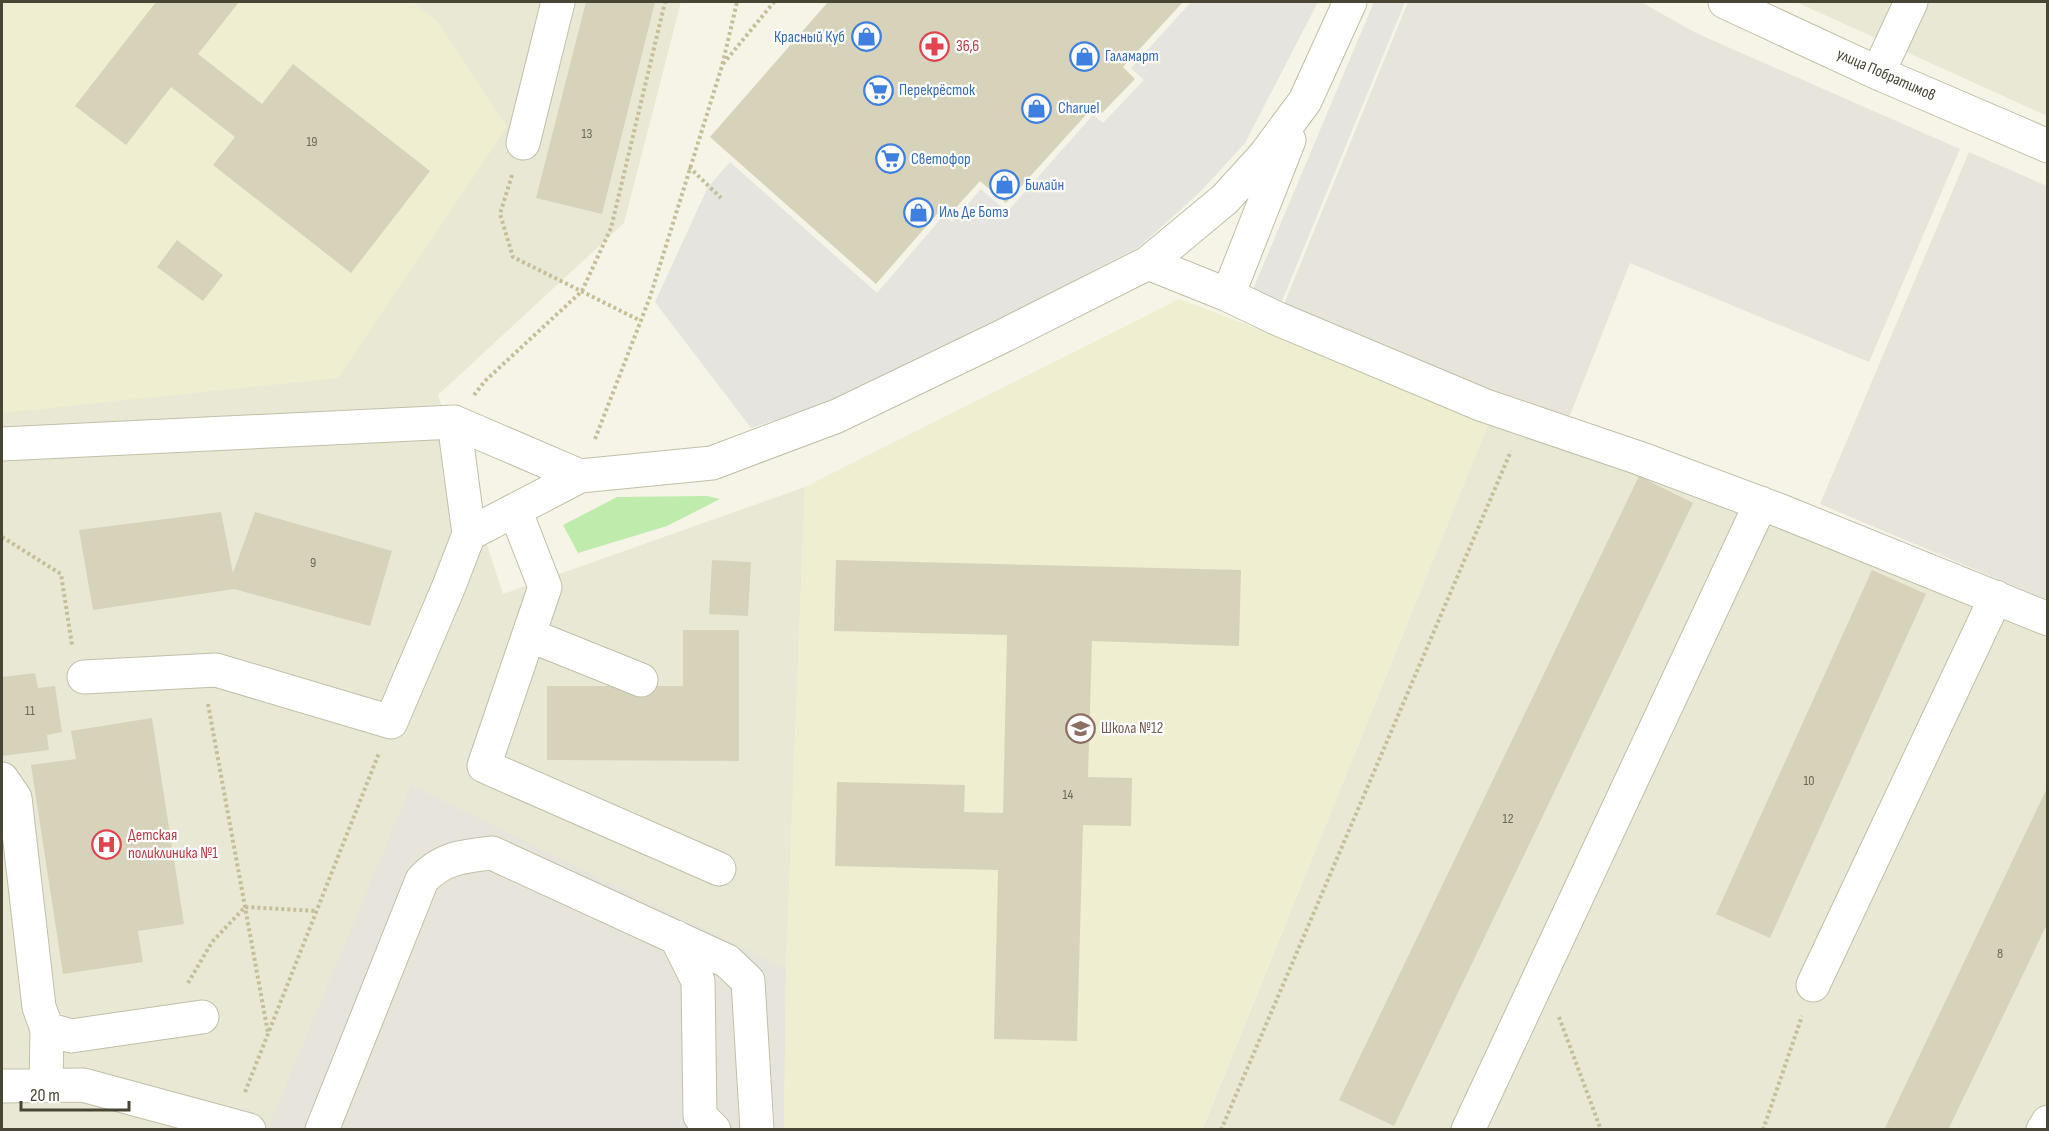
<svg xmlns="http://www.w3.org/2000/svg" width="2049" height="1131" font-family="'Sofia Sans Condensed',sans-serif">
<rect width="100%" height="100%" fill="#f5f4e7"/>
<path fill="#e9e8d4" d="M2,2H681L624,223L438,395L503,594L805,487L786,969L784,1129L2,1130Z
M1796,2H2047V116Z
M1491,417L1728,503L2047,638V1129L1202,1130Z"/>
<path fill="#e7e5db" d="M1408,2H1641L1696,33L1960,149L1869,362L1630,263L1567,423L1282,309Z
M1969,152L2047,186V600L1820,504Z
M411,785L786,969L784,1129L267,1130Z"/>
<path fill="#efeed0" d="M2,2H412L438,22L507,127L338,378L2,413Z
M1179,299L1491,417L1202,1129L784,1130L786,969L805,487Z"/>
<path fill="#bfecac" d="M707,496L720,499L667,526L578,553L563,525L617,497Z"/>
<path fill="#e5e4df" d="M1191,2H1318L1245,143L1201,191L1139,247L1053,292L830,403L751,428L655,302L708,187L730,162L877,293L944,215L952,222L981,189L1007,212L1093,115L1103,123L1144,80L1131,68Z
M1374,2H1405L1279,308L1251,294Z"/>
<path fill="#d7d3bb" d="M156,2H239L198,54L262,104L293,64L430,171L351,273L213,165L235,137L171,87L126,145L75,106Z
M586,2H655L602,214L536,198Z
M828,2H1183L1123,67L1135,79L1102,113L1094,106L1006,203L980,181L952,212L944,206L876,284L710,137Z
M177,240L223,275L203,301L157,267Z
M1639,476L1693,503L1394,1126L1339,1100Z
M221,512L233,573L255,512L392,551L370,626L234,589L93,610L79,530Z
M712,560L751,562L748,616L709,614Z
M836,560L1241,570L1239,646L1092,641L1088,777L1132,778L1131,826L1083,825L1077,1041L994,1039L998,870L835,866L837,782L965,785L964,812L1003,813L1007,635L834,631Z
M1872,570L1926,594L1770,938L1716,914Z
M683,630H739V761L547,760V686H683Z
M35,673L38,688L55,686L62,732L47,735L49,750L2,756V677Z
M152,718L184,924L138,931L143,962L63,974L31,765L76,759L71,731Z
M2048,786V922L2018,985L1948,1130H1884Z"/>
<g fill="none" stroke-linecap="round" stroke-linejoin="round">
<defs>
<path id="minor" d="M1725,2L1878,73L2048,146
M1878,73L1911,2
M523,143L558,2
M1148,263L1228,295L1276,318L1483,405L1639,458L1781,511L2048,619
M1228,295L1289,140
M2,444L454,422L580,476
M515,510L545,587L484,766L719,869
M469,534L580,476L712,463L837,416L1001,337L1148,263L1225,199L1265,155L1305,101L1350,2
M529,635L641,680
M84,677L216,670L391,722L449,586L469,534L454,422
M2,779L15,798L39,1007L47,1029L71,1036L202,1017
M676,937L698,981L700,1116L714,1130
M1813,985L1996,597
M46,1085L47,1029
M2,1086L83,1085L249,1130
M322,1130L422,880C442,858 463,856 492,853L727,961L748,981L757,1130
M1468,1130L1761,503
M2043,1130L2048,1122"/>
</defs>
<use href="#minor" stroke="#c1bfa8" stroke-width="35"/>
<path stroke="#c4bf99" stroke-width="4" stroke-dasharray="3 3" stroke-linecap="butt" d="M723,64L774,2
M689,167L721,198
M512,175L500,214L513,257L641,321
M474,395L485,381L582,291L611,228L665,2
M595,439L650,297L722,66L737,2
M2,537L61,574L72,645
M208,704L268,1033
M188,983L212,942L245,907L317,911
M1559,1017L1601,1130
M245,1092L379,753
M1221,1130L1511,451
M1763,1130L1802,1016"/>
<use href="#minor" stroke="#fff" stroke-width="33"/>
</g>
<defs>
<symbol id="shop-ring" viewBox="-11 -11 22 22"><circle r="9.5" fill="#fff" stroke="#3f7fe0" stroke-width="1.5"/><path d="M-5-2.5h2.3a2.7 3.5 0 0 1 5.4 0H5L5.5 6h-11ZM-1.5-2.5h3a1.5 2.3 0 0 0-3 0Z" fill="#3f7fe0"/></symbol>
<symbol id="pharmacy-ring" viewBox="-11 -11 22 22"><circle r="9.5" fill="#fff" stroke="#e0444e" stroke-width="1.5"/><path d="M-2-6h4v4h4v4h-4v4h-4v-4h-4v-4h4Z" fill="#e0444e"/></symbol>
<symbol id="supermarket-ring" viewBox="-11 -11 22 22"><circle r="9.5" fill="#fff" stroke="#3f7fe0" stroke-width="1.5"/><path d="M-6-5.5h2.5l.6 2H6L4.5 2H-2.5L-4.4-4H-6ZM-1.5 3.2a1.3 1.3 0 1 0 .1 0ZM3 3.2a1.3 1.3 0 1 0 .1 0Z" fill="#3f7fe0"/></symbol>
<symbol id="school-ring" viewBox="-11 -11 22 22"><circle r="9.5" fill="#fff" stroke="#8d6e63" stroke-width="1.5"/><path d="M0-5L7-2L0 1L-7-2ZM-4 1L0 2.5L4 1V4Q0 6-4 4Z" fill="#8d6e63"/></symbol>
<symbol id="hospital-ring" viewBox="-11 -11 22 22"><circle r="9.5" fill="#fff" stroke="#e0444e" stroke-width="1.5"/><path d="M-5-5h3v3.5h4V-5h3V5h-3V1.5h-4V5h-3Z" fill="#e0444e"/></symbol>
</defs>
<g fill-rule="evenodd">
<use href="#shop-ring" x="850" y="20" width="33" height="33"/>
<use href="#pharmacy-ring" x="918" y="30" width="33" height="33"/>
<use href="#shop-ring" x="1068" y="40" width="33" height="33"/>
<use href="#supermarket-ring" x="862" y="74" width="33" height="33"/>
<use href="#shop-ring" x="1020" y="92" width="33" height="33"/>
<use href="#supermarket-ring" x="874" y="142" width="33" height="33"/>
<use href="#shop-ring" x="988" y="168" width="33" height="33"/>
<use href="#shop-ring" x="902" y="196" width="33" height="33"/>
<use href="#school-ring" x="1064" y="712" width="33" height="33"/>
<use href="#hospital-ring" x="90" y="828" width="33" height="33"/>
</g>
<g text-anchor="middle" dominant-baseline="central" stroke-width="4.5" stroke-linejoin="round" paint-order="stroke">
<g font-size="14" fill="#6c6856">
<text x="587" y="133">13</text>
<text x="312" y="141">19</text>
<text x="313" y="562">9</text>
<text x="30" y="710">11</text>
<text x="1809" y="780">10</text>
<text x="1068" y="794">14</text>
<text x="1508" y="818">12</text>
<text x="2000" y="953">8</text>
</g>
<g font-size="16" fill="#366cbe" stroke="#fff" text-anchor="start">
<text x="845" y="37" text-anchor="end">Красный Куб</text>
<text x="1105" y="56">Галамарт</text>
<text x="899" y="90">Перекрёсток</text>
<text x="1058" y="108">Charuel</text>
<text x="911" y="159">Светофор</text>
<text x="1025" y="185">Билайн</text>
<text x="939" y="212">Иль Де Ботэ</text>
</g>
<g font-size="16" fill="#be3a42" stroke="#fff" text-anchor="start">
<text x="956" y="46">36,6</text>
<text x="128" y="835">Детская<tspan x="128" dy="18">поликлиника №1</tspan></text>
</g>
<g font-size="16" fill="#484535" stroke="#fff">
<text transform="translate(1886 75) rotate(24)">улица Побратимов</text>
</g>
<g font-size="16" fill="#785e54" stroke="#fff" text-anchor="start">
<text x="1101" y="728">Школа №12</text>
</g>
</g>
<rect width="2049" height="1131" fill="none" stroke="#484535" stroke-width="6"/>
<path d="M21 1101v9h108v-9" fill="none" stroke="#484535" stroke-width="3"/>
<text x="30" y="1101" font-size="18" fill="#484535" stroke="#ffffff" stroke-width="4.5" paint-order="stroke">20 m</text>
</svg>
